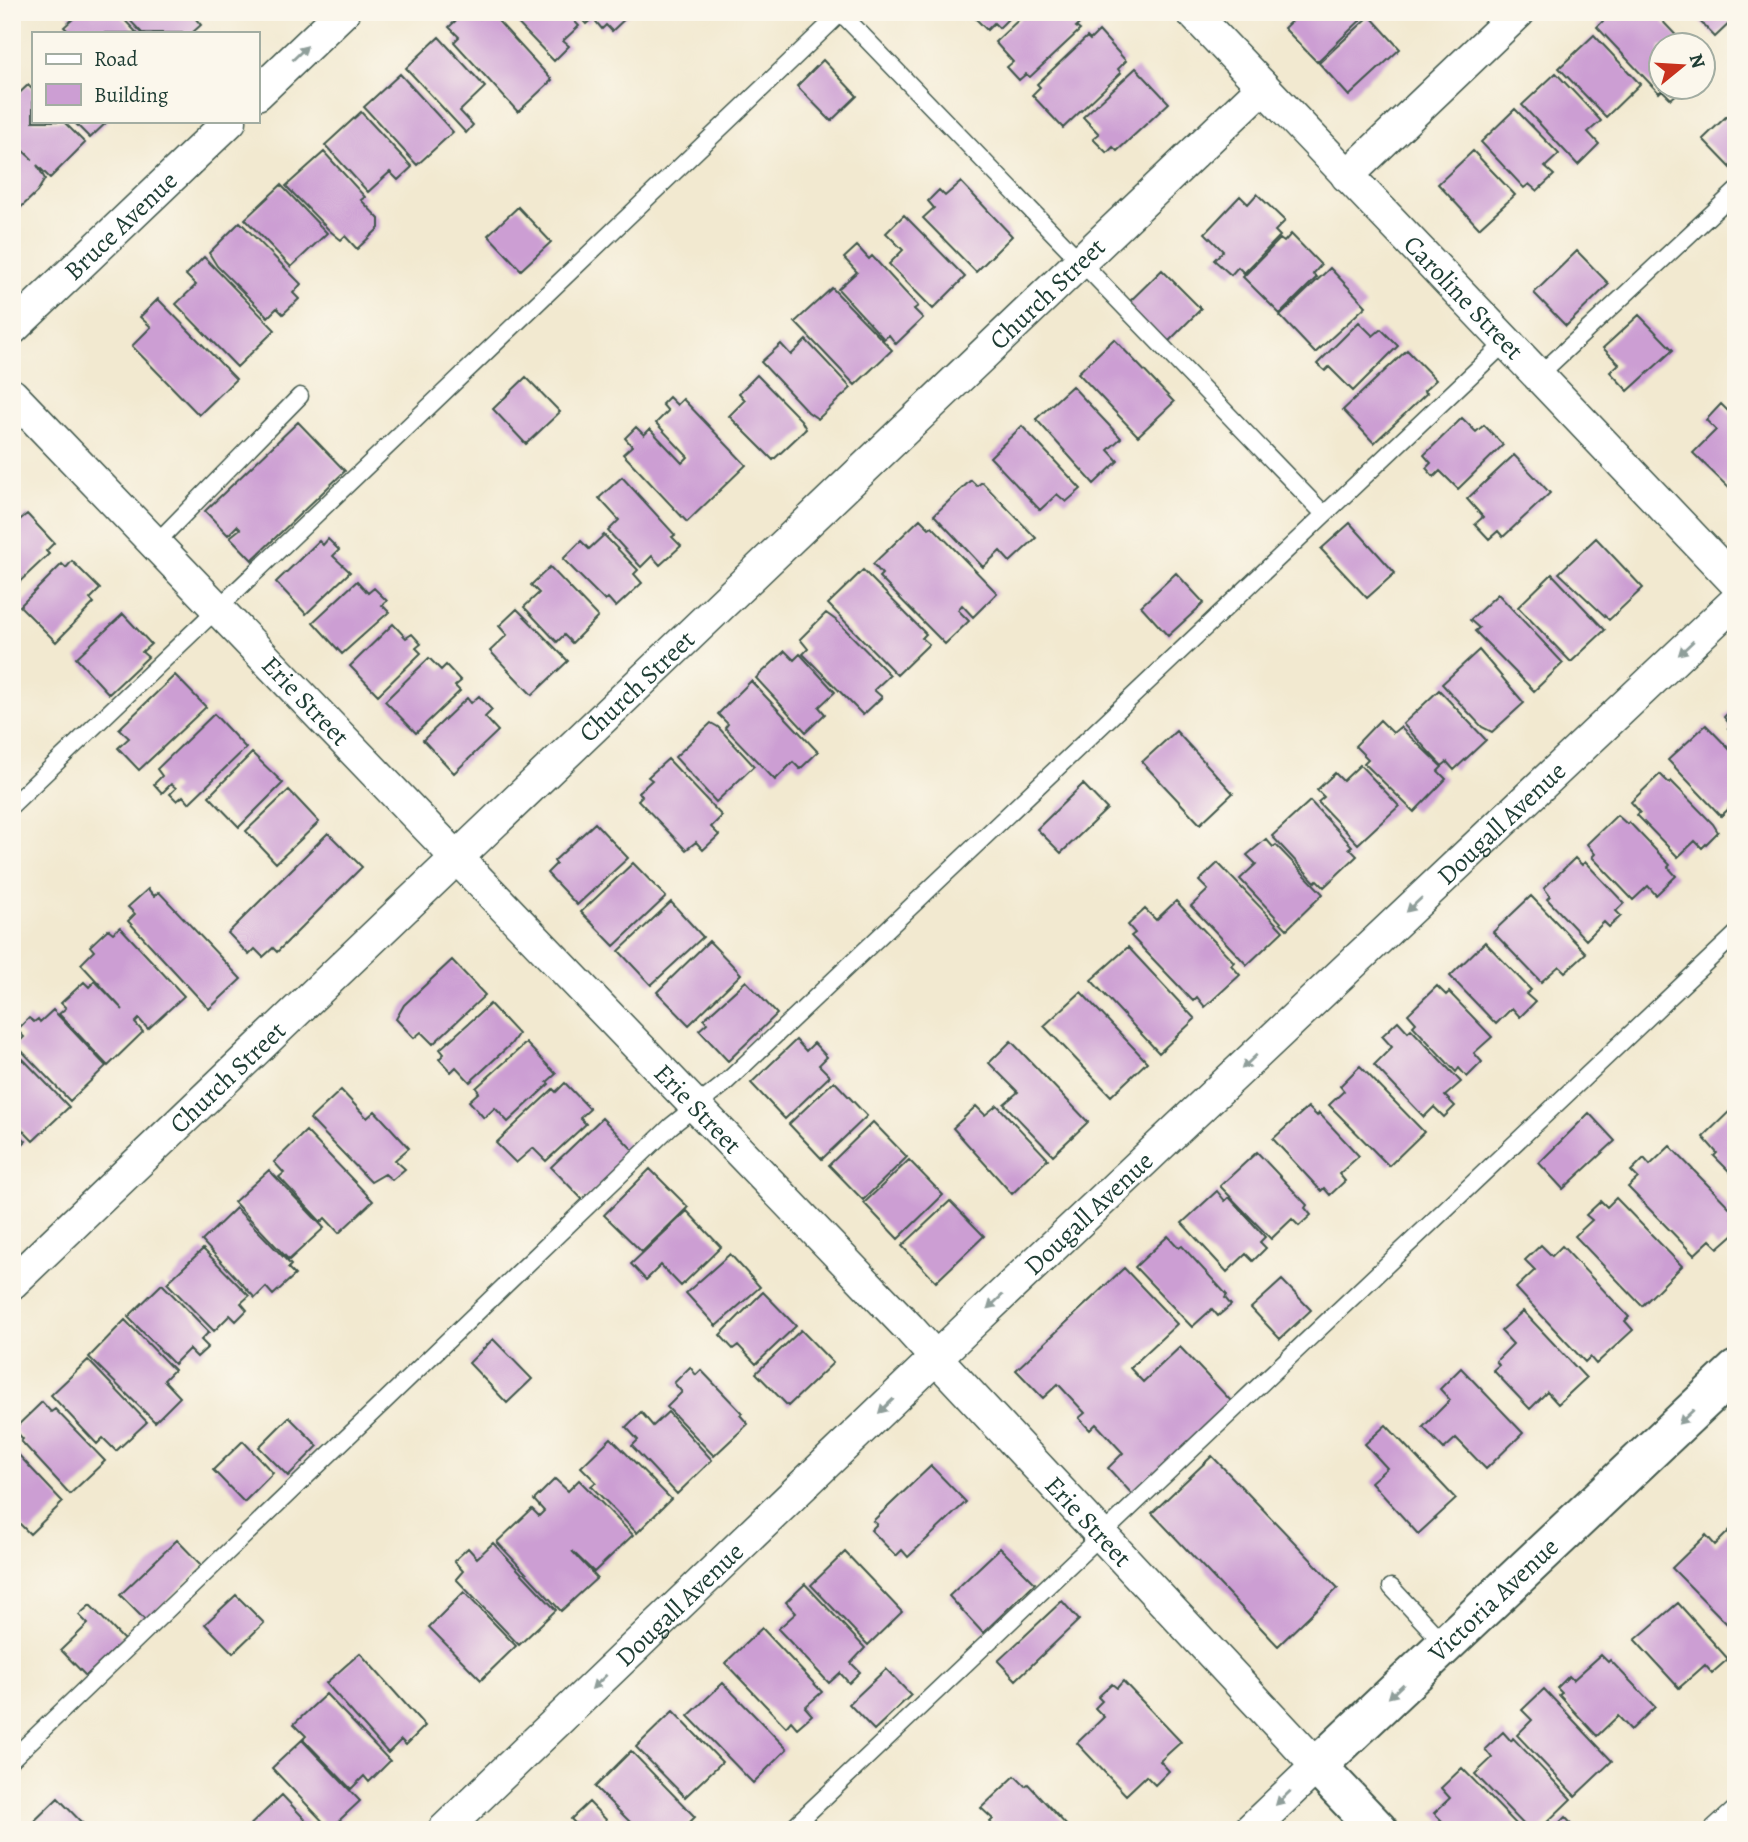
<svg xmlns="http://www.w3.org/2000/svg" width="1748" height="1842" font-family="Alegreya,serif">
<rect width="100%" height="100%" fill="#fbf7ec"/>
<filter id="ink" filterUnits="userSpaceOnUse"><feTurbulence type="fractalNoise" baseFrequency=".0143" numOctaves="2"/><feDisplacementMap in="SourceGraphic" scale="14" xChannelSelector="R" yChannelSelector="G"/><feConvolveMatrix kernelMatrix="1 2 1 2 8 2 1 2 1" color-interpolation-filters="sRGB"/></filter>
<filter id="wash" filterUnits="userSpaceOnUse"><feTurbulence type="fractalNoise" baseFrequency=".00686" numOctaves="4" result="noise"/><feDisplacementMap in="SourceGraphic" scale="28" xChannelSelector="R" yChannelSelector="G"/><feGaussianBlur stdDeviation="1.57" result="paint"/><feColorMatrix in="noise" values="0 0 0 0 0 0 0 0 0 0 0 0 0 0 0 0 0 1.4 0 .05"/><feComposite in="paint" operator="in"/></filter>
<g filter="url(#wash)">
<rect width="100%" height="100%" fill="#f2e9d0"/>
<g id="blocks">
<path fill="#cc9ed3" d="M66,12H117L137,33H70L64,27L73,19Z
M122,12H190L201,25L192,33H142Z
M465,12H475L480,18L486,12H490L552,80L518,112L454,42L459,37L449,27Z
M507,12H566L579,26L563,41L569,46L554,61Z
M575,12H629L630,14L612,31L606,25L602,29L593,18L586,24Z
M977,12H1015L999,28L994,23L987,30L973,16Z
M1027,12H1079L1085,19L1076,27L1080,30L1030,77L1026,74L1019,80L1007,67L1013,62L995,42Z
M1301,12H1369L1317,62L1284,28Z
M1612,12H1654L1686,46H1660V88H1684L1671,99L1662,90L1659,93L1597,27Z
M1691,12H1736V17L1715,37Z
M1370,16L1400,49L1349,96L1319,63Z
M1099,31L1126,61L1118,69L1121,73L1063,128L1032,95L1040,87L1037,84L1087,37L1090,40Z
M1594,35L1640,84L1606,117L1559,68Z
M439,37L485,87L460,111L473,125L466,133L406,68Z
M823,60L857,96L831,121L797,86Z
M1136,68L1169,103L1117,151L1113,147L1107,153L1093,139L1099,134L1083,117Z
M1556,73L1601,121L1588,132L1599,144L1578,165L1522,105Z
M400,74L453,132L417,165L364,107Z
M28,85L33,90V121H63L85,143L50,178L37,165L45,179L37,192L12,216V141L33,160L12,139V118L16,114L12,110V100Z
M1515,109L1559,154L1545,167L1554,175L1537,191L1529,184L1524,188L1481,142Z
M1734,109L1736,110V165L1732,169L1703,139Z
M361,112L412,167L398,180L390,172L368,192L325,145Z
M73,121H108L90,138Z
M1473,151L1515,195L1479,228L1438,184Z
M324,152L365,197L361,200L379,219V228L357,249L345,236L341,240L330,231L286,186Z
M961,182L1012,236L976,272L923,218L934,208L928,201L939,190L945,196Z
M281,185L327,233L291,267L245,219Z
M1257,194L1285,221L1275,231L1280,236L1244,273L1238,267L1231,275L1214,260L1223,251L1205,233L1240,196L1248,204Z
M518,207L551,242L521,270L488,235Z
M904,215L965,277L933,309L889,264L903,250L886,233Z
M240,222L301,284L293,293L299,299L283,314L277,308L268,317L217,266L209,253Z
M1291,234L1321,265L1313,274L1317,277L1280,314L1243,277L1280,239L1284,242Z
M857,246L869,259L872,256L918,306L914,309L923,318L896,344L889,335L884,339L838,289L857,272L844,258Z
M1577,251L1609,284L1566,326L1534,293Z
M204,257L275,330L237,367L176,304L196,285L186,275Z
M1330,268L1366,306L1315,353L1280,316Z
M1162,270L1201,309L1164,346L1125,306Z
M832,288L892,350L855,385L795,322Z
M158,299L236,379L199,415L132,346L151,327L140,317Z
M1639,315L1673,350L1628,391L1610,372L1619,364L1603,348Z
M1359,322L1373,336L1381,329L1398,346L1353,391L1329,367L1325,371L1317,364Z
M1114,339L1174,402L1138,436L1078,373Z
M806,340L851,388L818,419L808,412L761,362L781,344L791,355Z
M1407,350L1436,380L1424,391L1427,393L1374,443L1343,410Z
M757,375L801,420L806,429L773,460L729,416L745,400L739,393Z
M526,377L560,412L526,444L493,409Z
M1072,386L1121,438L1108,450L1118,461L1094,484L1036,419Z
M669,397L677,405L683,399L746,465L687,522L623,454L632,446L625,438L636,427L644,435L650,429L682,463L688,457L656,423L668,411L662,404Z
M1721,404L1735,418L1732,421L1736,425V495L1693,453L1716,430L1706,420Z
M1462,418L1476,432L1484,425L1503,445L1458,489L1440,471L1434,477L1426,468L1431,463L1424,455Z
M298,422L345,471L252,560L230,537L240,529L237,526L228,535L205,511Z
M1022,426L1081,489L1066,502L1057,494L1040,510L990,457Z
M1514,455L1550,493L1503,537L1498,531L1489,539L1475,524L1483,517L1467,499Z
M622,477L675,535L672,537L681,546L660,565L652,556L641,567L608,531L619,520L599,498Z
M971,480L977,486L982,482L1036,538L1010,562L1000,551L983,567L934,515Z
M27,514L54,543L46,551L49,554L12,589V522L15,519L17,522Z
M920,519L929,528L932,526L997,593L973,617L962,605L958,610L969,621L945,644L879,577L882,574L873,564Z
M1350,523L1395,573L1367,598L1321,549Z
M604,535L638,570L634,574L642,583L616,607L608,598L605,601L563,559L581,541L589,549Z
M1596,538L1643,588L1609,620L1559,573Z
M328,539L339,550L333,556L350,572L306,614L276,582L319,541L323,545Z
M72,561L100,589L90,599L94,603L56,642L20,606L62,564L66,568Z
M550,567L598,617L572,643L564,635L557,642L524,607L539,593L531,585Z
M863,570L926,634L922,638L929,644L897,675L828,604Z
M1176,573L1204,603L1168,636L1141,606Z
M1552,574L1605,630L1571,662L1518,607Z
M357,581L368,593L374,588L387,601L382,605L389,612L342,654L313,622Z
M1498,594L1563,663L1534,691L1475,631L1479,628L1470,620Z
M517,609L568,661L532,695L490,651L507,635L499,626Z
M826,613L837,621L890,675L874,690L882,697L863,715L803,654L808,649L800,639Z
M123,614L151,644L142,652L148,657L109,694L76,658Z
M393,624L406,638L412,634L421,644L416,648L421,653L378,695L350,666Z
M1479,650L1524,703L1492,732L1482,727L1442,684Z
M785,651L794,660L800,654L835,692L819,707L825,714L806,732L756,678Z
M429,658L441,670L446,665L461,681L455,686L460,691L416,733L385,701Z
M175,675L206,707L139,770L118,748L129,738L119,729Z
M751,681L818,752L800,769L793,762L775,780L725,728L728,724L718,714Z
M1439,690L1486,740L1454,770L1447,762L1442,766L1403,724Z
M479,696L492,710L485,717L498,731L454,773L423,740L467,698L471,703Z
M1736,705V735L1728,728L1731,726L1724,717Z
M214,714L246,748L189,803L183,796L177,801L170,794L176,788L171,784L162,793L154,784L162,776L157,769Z
M1380,720L1393,733L1400,727L1442,767L1438,771L1446,779L1414,812L1364,763L1368,759L1355,746Z
M711,723L718,727L754,766L716,802L675,757Z
M1706,725L1736,756V802L1721,816L1668,760Z
M1176,731L1233,793L1200,824L1142,762Z
M252,753L283,783L239,827L209,796Z
M668,759L722,816L711,827L719,835L703,850L696,842L686,850L638,800L642,796L639,792L652,780L648,777Z
M1360,765L1399,806L1358,844L1318,802L1324,797L1317,790L1335,773L1343,781Z
M1660,774L1669,783L1671,781L1713,824L1718,832L1702,848L1695,841L1678,857L1637,815L1640,812L1631,802Z
M1083,784L1107,809L1061,853L1037,829Z
M289,790L319,822L276,863L246,831Z
M1310,801L1352,846L1349,848L1357,856L1324,887L1317,880L1315,882L1272,836Z
M1617,815L1627,824L1629,822L1670,865L1668,867L1676,876L1656,895L1648,886L1633,900L1592,857L1595,854L1587,844Z
M595,823L628,858L577,905L547,873L556,864L554,861Z
M328,833L362,867L277,952L273,948L263,957L255,949L249,955L228,933Z
M1266,839L1273,847L1276,845L1323,894L1287,929L1240,879L1256,864L1247,855Z
M1575,858L1582,865L1585,862L1624,903L1616,911L1621,916L1609,927L1604,922L1586,940L1547,899L1550,896L1544,888Z
M633,863L666,897L614,946L581,912Z
M1218,863L1283,931L1247,965L1191,906L1208,890L1199,881Z
M148,889L154,896L159,892L241,979L209,1009L128,921L135,914L128,907Z
M1531,896L1586,953L1565,972L1559,966L1541,982L1493,932Z
M1176,901L1234,962L1231,965L1240,975L1205,1007L1197,997L1193,1001L1131,936L1135,933L1128,925L1145,909L1156,920Z
M671,902L703,937L651,985L619,951Z
M120,927L184,996L148,1029L139,1019L135,1023L143,1032L108,1066L59,1014L66,1008L61,1003L84,982L89,987L95,981L123,1010L81,964L94,951L90,946L108,929L113,933Z
M709,941L741,974L689,1025L657,992Z
M1485,942L1531,990L1526,994L1535,1002L1520,1017L1512,1008L1496,1024L1450,976Z
M1128,947L1195,1019L1159,1053L1091,980Z
M452,960L485,995L433,1044L421,1032L414,1038L396,1019L404,1005Z
M746,981L777,1014L728,1061L699,1030L707,1023L704,1019Z
M1437,986L1446,995L1449,992L1492,1037L1474,1053L1482,1062L1467,1077L1459,1068L1456,1072L1413,1026L1416,1023L1408,1014Z
M1081,992L1147,1062L1111,1096L1044,1026Z
M490,1004L518,1034L511,1044L470,1082L456,1067L451,1072L439,1059L444,1054L440,1049Z
M53,1010L106,1066L70,1101L16,1045L24,1037L17,1030L29,1018L34,1022L38,1019L40,1022Z
M1398,1021L1408,1032L1411,1029L1461,1082L1445,1096L1455,1106L1444,1117L1434,1107L1424,1117L1374,1065L1392,1047L1382,1036Z
M796,1040L806,1051L814,1043L827,1057L819,1065L830,1076L785,1119L751,1083Z
M1011,1041L1088,1122L1053,1155L1004,1104L1018,1092L989,1063Z
M526,1043L556,1074L547,1082L549,1084L508,1122L495,1108L484,1118L469,1101L479,1092L476,1088Z
M23,1059L69,1107L33,1141L12,1119V1065L15,1067Z
M1360,1066L1424,1132L1389,1166L1329,1105L1344,1091L1340,1086Z
M834,1081L867,1116L822,1159L789,1124Z
M565,1083L590,1109L580,1118L586,1124L546,1161L533,1148L516,1163L496,1143L553,1089L556,1092Z
M341,1090L367,1118L375,1111L409,1148L395,1160L405,1169L392,1180L385,1174L371,1182L310,1119Z
M997,1105L1048,1159L1012,1194L953,1128L976,1106L985,1115Z
M1736,1105V1178L1714,1156L1717,1153L1703,1137Z
M1308,1107L1317,1116L1319,1113L1359,1156L1339,1174L1345,1181L1330,1195L1324,1188L1321,1191L1273,1139Z
M1589,1113L1615,1141L1563,1189L1539,1163Z
M602,1118L635,1152L584,1201L551,1167Z
M873,1122L907,1157L863,1200L829,1165Z
M12,1127L26,1141L12,1154Z
M306,1131L373,1201L339,1233L325,1218L321,1222L279,1177L284,1173L274,1162Z
M1670,1146L1736,1214L1732,1218L1736,1222V1232L1718,1248L1710,1240L1694,1255L1628,1187L1638,1178L1631,1171L1644,1158L1650,1165Z
M1257,1152L1307,1205L1305,1208L1311,1215L1299,1226L1292,1219L1271,1239L1220,1186Z
M909,1160L943,1195L898,1239L864,1203Z
M650,1169L688,1207L642,1252L604,1215Z
M269,1170L324,1228L289,1260L234,1202Z
M1217,1191L1225,1201L1229,1197L1265,1237L1260,1242L1266,1248L1253,1261L1246,1254L1227,1272L1182,1223Z
M1616,1198L1682,1266L1642,1306L1575,1236L1592,1220L1586,1215L1601,1201L1607,1207Z
M950,1201L984,1236L936,1282L902,1246Z
M236,1208L291,1265L288,1268L295,1275L273,1295L266,1287L255,1298L202,1241Z
M687,1211L721,1247L681,1286L661,1265L646,1280L631,1264Z
M1168,1236L1179,1248L1182,1246L1227,1295L1225,1298L1231,1305L1218,1316L1212,1309L1192,1327L1135,1267Z
M1541,1245L1552,1256L1562,1246L1629,1317L1625,1321L1633,1330L1596,1364L1590,1357L1585,1362L1516,1288L1535,1270L1525,1260Z
M203,1249L249,1296L241,1303L247,1310L236,1321L230,1315L214,1331L167,1283Z
M730,1254L760,1287L716,1326L686,1293Z
M1124,1268L1177,1324L1130,1368L1143,1382L1180,1347L1232,1402L1133,1495L1108,1468L1123,1453L1096,1424L1090,1430L1079,1418L1085,1413L1058,1384L1043,1398L1016,1370Z
M1282,1280L1311,1310L1280,1339L1251,1308Z
M162,1284L209,1332L201,1340L208,1347L197,1357L189,1349L174,1364L128,1317Z
M763,1292L796,1326L756,1364L738,1345L733,1349L720,1335Z
M1523,1311L1586,1378L1558,1404L1547,1392L1530,1409L1493,1370L1499,1365L1496,1361L1513,1344L1501,1331Z
M125,1320L174,1370L164,1380L180,1397L155,1422L89,1357Z
M801,1330L833,1363L788,1406L756,1373Z
M493,1339L532,1379L507,1403L469,1363Z
M88,1360L147,1422L116,1451L103,1438L97,1444L51,1395Z
M690,1367L696,1375L701,1370L742,1413L740,1415L748,1424L714,1456L667,1407L682,1392L674,1383Z
M1461,1368L1523,1433L1486,1469L1456,1438L1444,1449L1423,1427L1450,1400L1440,1389Z
M42,1402L51,1412L55,1409L105,1461L70,1494L21,1441L23,1439L14,1429Z
M641,1412L653,1426L668,1412L712,1460L677,1494L632,1446L638,1440L626,1427Z
M289,1417L318,1446L288,1476L259,1447Z
M1386,1425L1456,1499L1418,1534L1371,1482L1387,1468L1365,1444Z
M611,1438L671,1499L637,1533L591,1486L596,1482L581,1467Z
M243,1441L273,1473L244,1502L213,1470Z
M14,1450L63,1502L30,1534L12,1516V1451Z
M1212,1456L1338,1588L1278,1646L1152,1513Z
M931,1466L966,1502L908,1557L902,1550L896,1556L871,1530L877,1524L873,1521Z
M555,1479L568,1491L579,1480L633,1535L594,1572L572,1551L597,1578L561,1611L497,1542L532,1509L539,1516L544,1511L534,1500Z
M1731,1529L1736,1534V1633L1672,1568L1706,1535L1715,1545Z
M177,1540L202,1566L146,1621L120,1595Z
M493,1543L556,1610L519,1645L456,1579L463,1571L454,1561L468,1548L477,1558Z
M1000,1548L1035,1583L983,1633L949,1596Z
M845,1552L902,1612L868,1645L811,1585Z
M805,1584L865,1648L851,1663L860,1672L849,1683L840,1673L829,1683L778,1629L796,1613L786,1602Z
M464,1592L516,1646L481,1680L429,1627Z
M236,1595L264,1623L233,1653L205,1624Z
M1062,1601L1079,1620L1016,1680L998,1661Z
M1678,1603L1728,1659L1712,1673L1705,1665L1679,1688L1635,1640Z
M90,1605L124,1640L86,1676L61,1650L88,1624L79,1615Z
M762,1628L822,1692L805,1707L812,1715L797,1728L791,1721L786,1727L725,1663Z
M360,1653L425,1726L406,1745L401,1740L388,1753L326,1683Z
M1601,1655L1608,1662L1610,1660L1655,1707L1631,1730L1618,1716L1597,1736L1559,1695L1562,1693L1557,1688L1569,1676L1573,1680Z
M886,1669L911,1695L874,1730L849,1704Z
M1123,1681L1181,1742L1160,1761L1169,1771L1155,1785L1146,1776L1126,1795L1077,1743L1104,1717L1095,1708L1102,1701L1098,1697L1112,1684L1117,1688Z
M723,1683L787,1749L753,1783L688,1716Z
M1544,1689L1612,1761L1575,1796L1517,1735L1532,1720L1522,1710Z
M326,1694L390,1761L369,1782L364,1776L351,1789L303,1739L306,1736L294,1724Z
M673,1711L722,1762L685,1797L636,1747Z
M1503,1732L1511,1741L1513,1738L1571,1799L1539,1830H1529L1475,1774L1492,1758L1485,1749Z
M302,1740L360,1801L330,1829L272,1768Z
M631,1751L695,1817L682,1830H668L666,1828L664,1830H638L595,1787Z
M1462,1768L1522,1830H1451L1434,1813L1450,1798L1441,1788Z
M1015,1776L1025,1786L1028,1784L1071,1830H997L990,1822L993,1819L981,1808Z
M282,1795L315,1830H245Z
M58,1798L89,1830H25Z
M589,1802L616,1830H570L576,1824L571,1819Z
M1565,1817L1577,1830H1552Z"/>
</g>
</g>
<g filter="url(#ink)">
<use href="#blocks" fill-opacity="0" stroke="#3f574b" stroke-width="2"/>
<g fill="none" stroke-linecap="round" stroke-linejoin="round">
<defs>
<path id="service" d="M841,13L1324,514
M1538,376L1736,191
M155,544L300,396
M12,805L842,12
M1391,1587L1445,1645
M12,1759L671,1126L723,1085L1506,342
M790,1830L1736,934
M1712,1830L1736,1808"/>
<g id="minor">
<path id="s1" d="M1192,12L1736,583"/>
<path d="M257,94L343,12"/>
<path d="M1347,176L1519,12"/>
<path id="s2" d="M12,329L230,121"/>
<path id="s3" d="M12,395L908,1327L936,1358L1317,1766L1250,1830"/>
<path id="s4" d="M12,1283L1263,87"/>
<path id="s5" d="M444,1830L970,1325L1736,601"/>
</g>
<g id="tertiary">
<path id="s6" d="M1378,1830L1317,1766L1736,1370"/>
</g>
</defs>
<use href="#service" stroke="#3f574b" stroke-width="19"/>
<use href="#minor" stroke="#3f574b" stroke-width="35"/>
<use href="#tertiary" stroke="#3f574b" stroke-width="42"/>
<use href="#service" stroke="#fff" stroke-width="16"/>
<use href="#minor" stroke="#fff" stroke-width="32"/>
<use href="#tertiary" stroke="#fff" stroke-width="38"/>
</g>
<defs><path id="oneway-solid" d="M-6-.8H1V-3.2L6.5 0L1 3.2V.8H-6Z" transform="scale(1.75)"/></defs>
<g fill="#8f9e9a">
<use href="#oneway-solid" transform="translate(300 53) rotate(-44)"/>
<use href="#oneway-solid" transform="translate(1686 648) rotate(137)"/>
<use href="#oneway-solid" transform="translate(1414 905) rotate(137)"/>
<use href="#oneway-solid" transform="translate(1249 1062) rotate(137)"/>
<use href="#oneway-solid" transform="translate(995 1302) rotate(137)"/>
<use href="#oneway-solid" transform="translate(886 1406) rotate(136)"/>
<use href="#oneway-solid" transform="translate(1686 1417) rotate(137)"/>
<use href="#oneway-solid" transform="translate(599 1682) rotate(136)"/>
<use href="#oneway-solid" transform="translate(1396 1691) rotate(137)"/>
<use href="#oneway-solid" transform="translate(1283 1798) rotate(136)"/>
</g>
</g>
<g text-anchor="middle" dominant-baseline="central" stroke-width="5" stroke-linejoin="round" paint-order="stroke">
<g font-size="26" fill="#1f3d34" stroke="#fbf7ec">
<text stroke="none"><textPath href="#s2" startOffset="150">Bruce Avenue</textPath></text>
<text stroke="none"><textPath href="#s4" startOffset="1432">Church Street</textPath></text>
<text stroke="none"><textPath href="#s1" startOffset="394">Caroline Street</textPath></text>
<text stroke="none"><textPath href="#s4" startOffset="864">Church Street</textPath></text>
<text stroke="none"><textPath href="#s3" startOffset="424">Erie Street</textPath></text>
<text stroke="none"><textPath href="#s5" startOffset="1460">Dougall Avenue</textPath></text>
<text stroke="none"><textPath href="#s4" startOffset="298">Church Street</textPath></text>
<text stroke="none"><textPath href="#s3" startOffset="990">Erie Street</textPath></text>
<text stroke="none"><textPath href="#s5" startOffset="892">Dougall Avenue</textPath></text>
<text stroke="none"><textPath href="#s3" startOffset="1558">Erie Street</textPath></text>
<text stroke="none"><textPath href="#s6" startOffset="331">Victoria Avenue</textPath></text>
<text stroke="none"><textPath href="#s5" startOffset="326">Dougall Avenue</textPath></text>
</g>
</g>
<rect width="1748" height="1842" fill="none" stroke="#fbf7ec" stroke-width="42"/>
<rect x="32" y="32" width="228" height="91" fill="#fbf7ec" stroke="#a3ada2" stroke-width="2"/>
<rect x="46" y="54" width="35" height="10" fill="#ffffff" stroke="#a3ada2" stroke-width="2"/>
<text x="94" y="66" font-size="21" fill="#1f3d34">Road</text>
<rect x="46" y="84" width="35" height="21" fill="#cc9ed3" stroke="#a3ada2" stroke-width="2"/>
<text x="94" y="102" font-size="21" fill="#1f3d34">Building</text>
<g transform="translate(1682 66) rotate(72)"><circle r="33" fill="#fbf7ec" stroke="#a3ada2" stroke-width="2"/>
<path d="M0-5L12 26L0 18L-12 26Z" fill="#c8321e"/>
<text y="-10" font-size="19" font-weight="bold" text-anchor="middle" fill="#1f3d34">N</text>
</g>
</svg>
